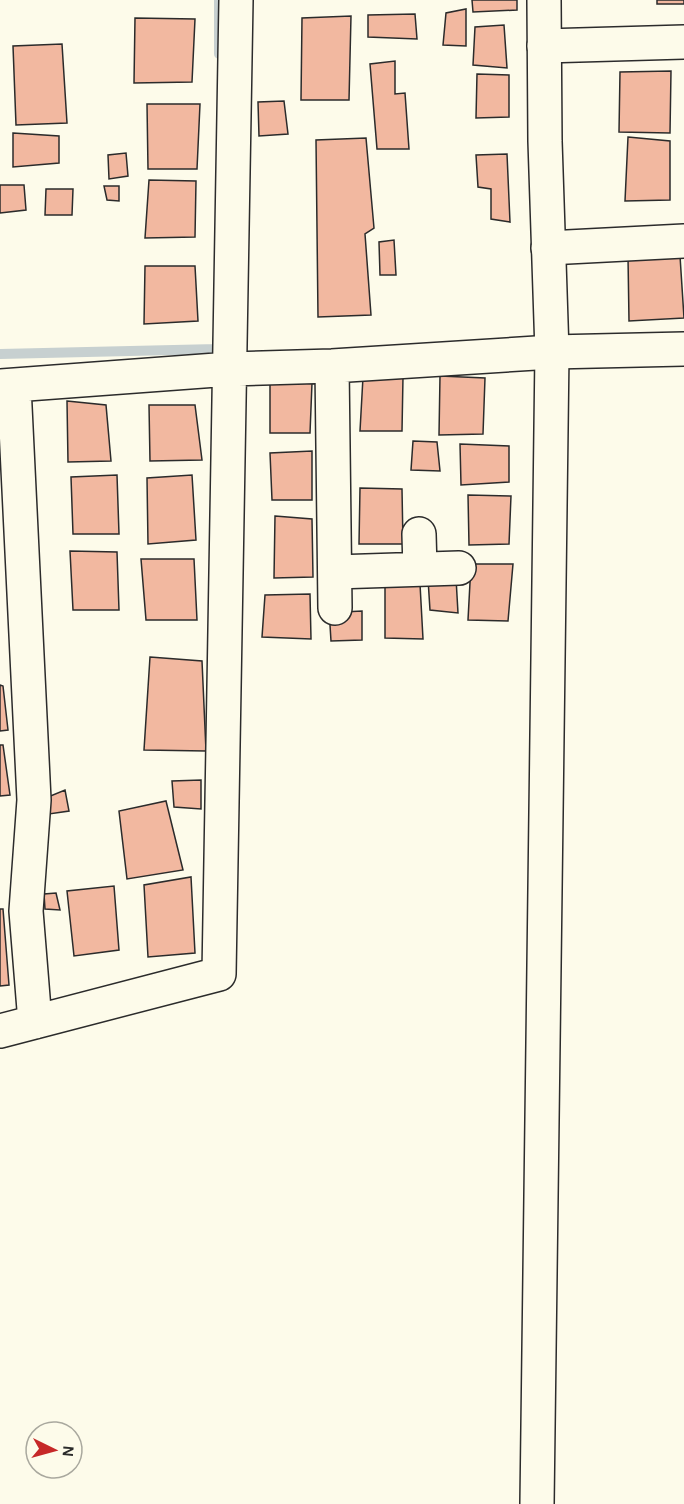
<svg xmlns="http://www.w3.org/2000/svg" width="684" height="1504" font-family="'Alegreya Sans',sans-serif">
<rect width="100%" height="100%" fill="#fdfbea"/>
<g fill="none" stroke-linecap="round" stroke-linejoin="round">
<path stroke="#c7d0d0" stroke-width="10" d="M219,54V0
M0,354L217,349V339"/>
</g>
<path fill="#f2b8a0" stroke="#2b2b2b" stroke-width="1.5" d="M472,0H517V10L473,12Z
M657,0H684V4H657Z
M466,9V46L443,45L446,13Z
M415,14L417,39L368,37V15Z
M351,16L349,100H301L302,18Z
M135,18L195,19L192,82L134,83Z
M504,25L507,68L473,65L475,27Z
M62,44L67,123L16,125L13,46Z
M395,61V94L405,93L409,149H377L370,64Z
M671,71L670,133L619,132L620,72Z
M477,74L509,75V117L476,118Z
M284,101L288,134L259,136L258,102Z
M147,104H200L197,169H148Z
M13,133L59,136V163L13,167Z
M628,137L670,141V200L625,201Z
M366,138L374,228L365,234L371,315L318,317L316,140Z
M126,153L128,176L109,179L108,155Z
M507,154L510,222L491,219V189L478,187L476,155Z
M149,180L196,181L195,237L145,238Z
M0,185H24L26,210L0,213Z
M104,186H119V201L107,200Z
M46,189H73L72,215H45Z
M394,240L396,275H380L379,242Z
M680,256L684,318L629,321L628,257Z
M145,266H195L198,321L144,324Z
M440,376L485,378L483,434L439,435Z
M363,377H403L402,431H360Z
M270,382L312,383L310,433H270Z
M67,401L106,405L111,461L68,462Z
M149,405H195L202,460L150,461Z
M413,441L437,442L440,471L411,470Z
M460,444L509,446V482L461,485Z
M312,451V500H272L270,453Z
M117,475L119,534H73L71,477Z
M192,475L196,540L148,544L147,478Z
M360,488L402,489L403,544H359Z
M468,495L511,496L509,544L469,545Z
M275,516L312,519L313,577L274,578Z
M70,551L117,552L119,610H73Z
M141,559H194L197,620H146Z
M471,564H513L508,621L468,620Z
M456,578L458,613L430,610L428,579Z
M420,584L423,639L385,638V586Z
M310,594L311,639L262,637L265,595Z
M362,611V640L331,641L330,625L343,612Z
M150,657L202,661L206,751L144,750Z
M0,685L3,686L8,730L0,731Z
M0,745H3L10,795L0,796Z
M201,780V809L174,807L172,781Z
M65,790L69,811L49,814L48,797Z
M166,801L183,870L127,879L119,811Z
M191,877L195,953L148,957L144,885Z
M114,886L119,950L74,956L67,891Z
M56,893L60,910L45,909L44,894Z
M0,909H3L9,985L0,986Z"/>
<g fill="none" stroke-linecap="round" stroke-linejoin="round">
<defs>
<path id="minor" d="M544,46L684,42
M548,248L684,241
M332,366L335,608
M0,386L230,369L332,366L552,352L684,349
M14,386L34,800L26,911L35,1022
M419,534L420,569
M335,572L459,568
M0,1031L219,974L236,0"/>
<path id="tertiary" d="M537,1504L552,352L545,141L544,0"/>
</defs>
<use href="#minor" stroke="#2b2b2b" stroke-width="36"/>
<use href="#tertiary" stroke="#2b2b2b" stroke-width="36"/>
<use href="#minor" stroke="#fdfbea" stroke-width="33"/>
<use href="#tertiary" stroke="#fdfbea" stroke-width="33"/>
</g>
<g transform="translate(54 1450) rotate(95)"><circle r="28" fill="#fdfbea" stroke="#a9a89e" stroke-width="1.5"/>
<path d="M0-4.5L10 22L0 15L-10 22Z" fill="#c62828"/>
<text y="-9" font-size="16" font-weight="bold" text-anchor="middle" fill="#2b2b2b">N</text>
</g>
</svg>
